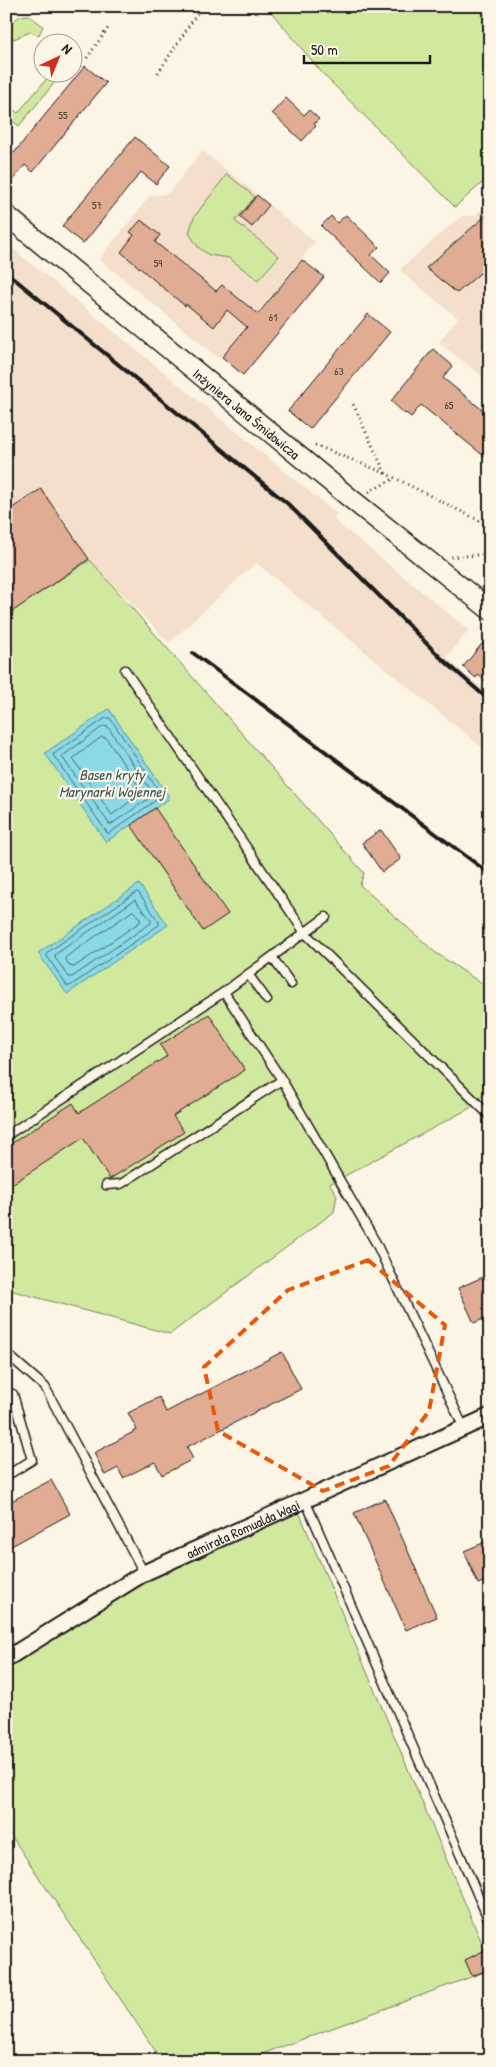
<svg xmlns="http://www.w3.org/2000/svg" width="496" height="2067" font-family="'Patrick Hand',sans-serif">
<rect width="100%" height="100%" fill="#fcf5e5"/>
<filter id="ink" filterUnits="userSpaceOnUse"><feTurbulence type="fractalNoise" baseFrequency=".02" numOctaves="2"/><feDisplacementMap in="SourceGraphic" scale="10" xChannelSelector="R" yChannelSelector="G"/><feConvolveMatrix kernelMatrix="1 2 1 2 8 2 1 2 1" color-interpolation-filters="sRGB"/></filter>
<g filter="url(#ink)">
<path fill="#f4dfcc" d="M202,150L315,242L219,359L99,259L150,196L168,194Z
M490,202V383L439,342L458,318L401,272L402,267L459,218L465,215L474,216Z
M6,243L337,514L333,519L469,630L447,657L462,672L490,695V754L256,563L169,643L90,560L6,615Z"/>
<path fill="#d0e99e" stroke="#76825d" d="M266,6H490V176L455,207L323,74Z
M29,15L43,26L39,35L30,32L14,39L8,37L6,38C6,26 17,14 29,15Z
M49,76L56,81L19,126L6,116V104L18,113Z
M227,174L255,197L235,221L279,256L258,280L229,258L209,255L198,247L189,233L194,217Z
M90,560L364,873L360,885L436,953L490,989V1088L470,1108L330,1184L337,1195L334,1212L170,1334L6,1289V615Z
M299,1512L490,1962V1970L243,2061H162L6,1828V1669L73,1626L171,1568Z"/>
<path fill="#8ad9e7" stroke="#5e8d96" d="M109,709L170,798L106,842L45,753Z
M139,884L168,925L67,994L38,953Z"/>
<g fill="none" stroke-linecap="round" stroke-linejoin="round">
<path stroke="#48686d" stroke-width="1" d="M106,718H110L162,796L108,834L53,755Z
M104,726L108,727L154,795L110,825L62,757Z
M102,737L106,738L143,792L112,815L73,759Z
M137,892L139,893L159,922V925L70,986H67L47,956V953Z
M135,900L151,920V923L72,977H69L55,958V955Z
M133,911L140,918V922L74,967L70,966L65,959L66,957Z"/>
</g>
<path fill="#e0ac93" stroke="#1c1c1c" d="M85,66L106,83L33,172L25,165L6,188V146L14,153Z
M286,98L304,115L309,110L319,119L314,124L316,126L302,141L272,113Z
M135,137L170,166L156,184L141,172L83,244L62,226Z
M257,195L269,205L252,227L240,217Z
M490,212V283L480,273L457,293L426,268Z
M346,215L379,247L371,255L390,273L381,283L321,226L331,216L337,223Z
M141,220L160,235L155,242L216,291L222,285L258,314L302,260L324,277L243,375L222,357L247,327L227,310L214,327L186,304L185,306L121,252L134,235L130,232Z
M368,314L390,332L310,429L288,411Z
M433,349L453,366L443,378L490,416V461L421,405L411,417L406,413L405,414L391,401Z
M41,489L89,559L6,616V512Z
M490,634V685L478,675L476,678L463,667Z
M155,808L228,914L203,931L131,825Z
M381,830L401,859L382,872L362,843Z
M209,1014L245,1070L173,1116L184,1132L110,1179L83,1138L6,1188V1147L73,1103L79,1113L167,1056L160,1045Z
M490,1274V1316L474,1323L458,1288Z
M282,1352L301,1389L187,1447L193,1459L162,1475L155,1462L123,1478L118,1468L105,1475L94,1453L137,1430L128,1413L159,1397L166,1412Z
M51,1480L70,1514L6,1549V1504Z
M385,1499L437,1617L406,1630L354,1513Z
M490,1540V1579L478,1584L464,1551Z
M485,1950L490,1960V1969L472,1976L465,1960Z"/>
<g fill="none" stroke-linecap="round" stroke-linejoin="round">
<defs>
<path id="service" d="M125,670L305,933L490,1116
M272,957L291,984
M248,974L267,1000
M224,992L282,1080L376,1243L464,1428
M6,1136L224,992L326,917
M106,1185L121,1184L282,1080
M6,1353L45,1387L144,1573
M6,1476L32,1460L13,1394
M305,1500L490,1923"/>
<g id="minor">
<path id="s1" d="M6,1659L144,1573L490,1416"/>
</g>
<g id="tertiary">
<path id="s2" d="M6,215L350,498L490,610"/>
</g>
</defs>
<use href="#service" stroke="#1c1c1c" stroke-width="11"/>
<use href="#minor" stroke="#1c1c1c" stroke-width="19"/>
<use href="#tertiary" stroke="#1c1c1c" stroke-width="22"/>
<path stroke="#1c1c1c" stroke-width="3" stroke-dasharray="1 4" stroke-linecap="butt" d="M87,58L108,28
M158,73L202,6
M315,445L385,473L353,404
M385,473L490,526
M369,492L395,478
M451,557L490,554"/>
<use href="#service" stroke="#fcf5e5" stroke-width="8"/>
<use href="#minor" stroke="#fcf5e5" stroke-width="15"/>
<use href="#tertiary" stroke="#fcf5e5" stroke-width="19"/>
<path stroke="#1c1c1c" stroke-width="4" d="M6,272L288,504L440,657L490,701
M193,653L490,874"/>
</g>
</g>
<path fill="none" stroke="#e8590c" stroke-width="4" stroke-dasharray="10 6" stroke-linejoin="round" d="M368,1260L445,1325L429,1411L389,1466L323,1491L218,1431L204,1367L288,1290Z"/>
<g text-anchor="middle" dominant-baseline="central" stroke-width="4.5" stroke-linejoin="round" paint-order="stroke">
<g font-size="11" fill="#4d403a">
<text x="63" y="115">55</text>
<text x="97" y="205">57</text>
<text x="158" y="263">59</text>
<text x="273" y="317">61</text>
<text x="339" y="371">63</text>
<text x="449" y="405">65</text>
</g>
<g font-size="14" fill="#1c1c1c" stroke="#fcf5e5">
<text stroke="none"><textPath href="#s2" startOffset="312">Inżyniera Jana Śmidowicza</textPath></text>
<text stroke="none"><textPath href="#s1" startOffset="271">admirała Romualda Wagi</textPath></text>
</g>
<g font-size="15" font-style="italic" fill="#3d5559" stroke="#fcf5e5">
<text x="112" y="774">Basen kryty<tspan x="112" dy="17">Marynarki Wojennej</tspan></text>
</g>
</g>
<rect width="496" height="2067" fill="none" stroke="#fcf5e5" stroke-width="25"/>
<rect x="12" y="12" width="471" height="2042" fill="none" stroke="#1c1c1c" stroke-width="2" filter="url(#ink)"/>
<g transform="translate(58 58) rotate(44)"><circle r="24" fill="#fcf5e5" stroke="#a29e95"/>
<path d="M0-4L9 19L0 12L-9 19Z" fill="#c8321e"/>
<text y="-8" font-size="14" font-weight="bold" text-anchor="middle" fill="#1c1c1c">N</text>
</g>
<path d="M304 55v8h126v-8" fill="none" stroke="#1c1c1c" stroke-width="2.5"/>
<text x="311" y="55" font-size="15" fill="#1c1c1c" stroke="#fcf5e5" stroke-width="4" paint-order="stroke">50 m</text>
</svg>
